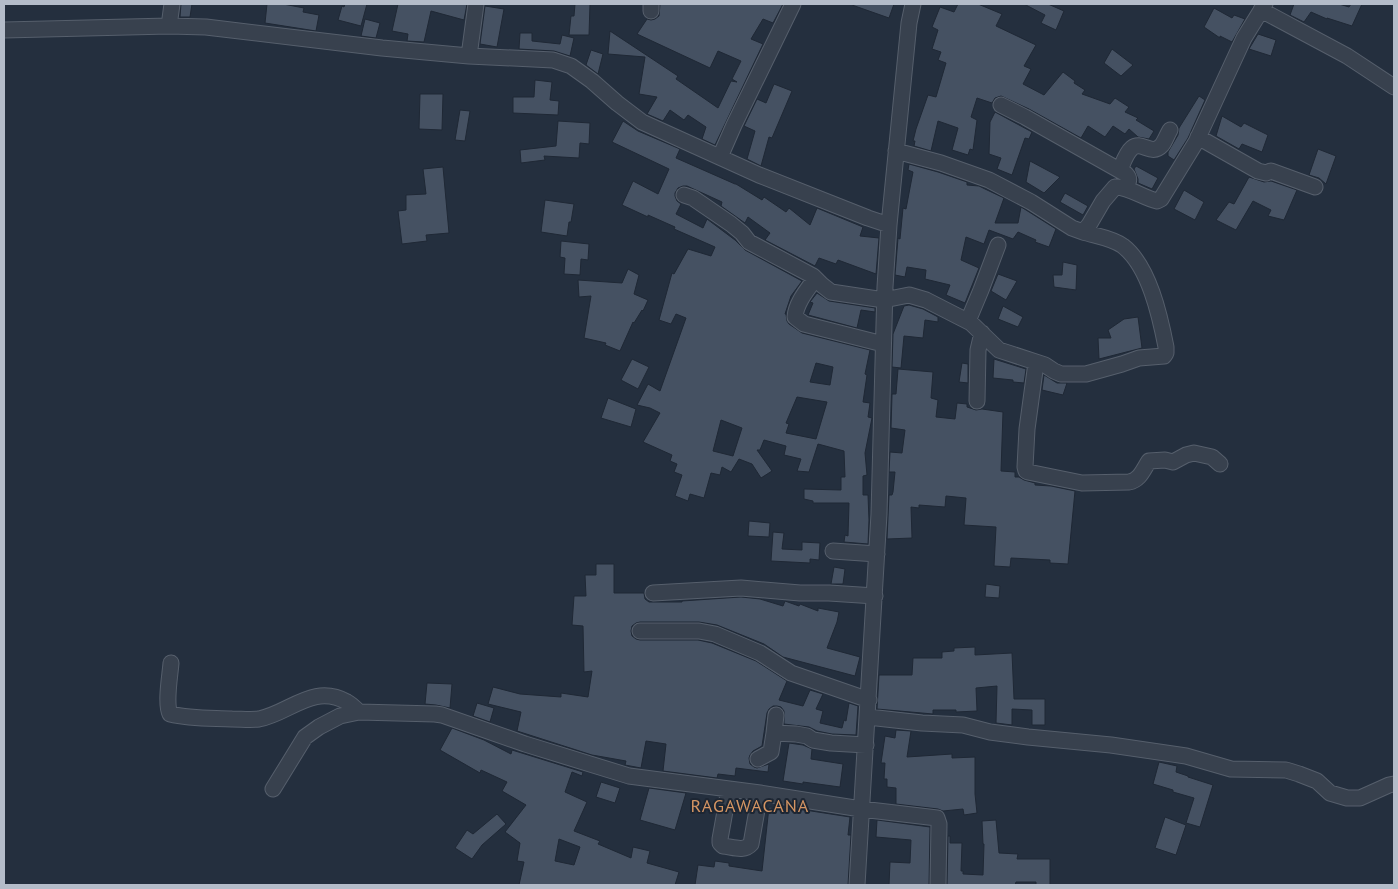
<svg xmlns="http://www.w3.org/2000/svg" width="1398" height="889" font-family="'PT Sans',sans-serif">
<rect width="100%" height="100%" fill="#242f3e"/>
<path fill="#455162" stroke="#1f2835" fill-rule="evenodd" d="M181,4H192L190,17H180Z
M267,4H283L304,8L303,12L319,15L316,31L265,23Z
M345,4H367L361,26L338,20L342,6L344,7Z
M398,4H467L464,20L431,11L424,42L407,41L408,34L392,31Z
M575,4H590L589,35H569L571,16H574Z
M660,4H783L773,23L763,19L751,39L763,44L715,145L702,139L706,127L688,115L684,120L670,110L663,121L647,114L657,97L639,94L645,57L608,54L610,31L678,76L676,79L718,108L731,81L737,82L732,79L741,61L718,51L710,68L637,34L647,19L651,20L655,19L659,16Z
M852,4H894L889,18L852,5Z
M958,4H978L1002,14L996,26L1036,45L1024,66L1031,69L1023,84L1044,95L1063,72L1075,81L1074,83L1085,90L1082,94L1110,104L1115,98L1129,107L1125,112L1138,118L1136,120L1154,131L1149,139L1138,137L1129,129L1125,134L1113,126L1105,137L1088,126L1081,138L1029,109L1001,96L995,98L992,103L977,98L971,117L977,120L973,150L970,149L968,155L952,150L958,128L938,121L931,151L914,146L915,141H913L916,129L928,95L936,97L946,63L938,60L941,52L932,49L938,30L932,27L940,7L954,12Z
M1024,4H1048L1064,11L1056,30L1041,23L1045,15Z
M1292,4H1339L1349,7L1351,4H1362L1352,26L1327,18V19L1311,12L1304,22L1290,15L1294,4Z
M485,6L504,9L497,47L480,44Z
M1214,8L1232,18L1234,15L1245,19L1232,42L1220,36V38L1204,27Z
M365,19L380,23L376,38L361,36Z
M520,33H532V41L560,44L562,35L574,38L570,56L554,51L519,49Z
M1258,34L1276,40L1271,56L1249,49Z
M1112,49L1133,65L1121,76L1104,63Z
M591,50L603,54L598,74L586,65Z
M535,80L552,82L550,100L559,101L558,115L513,113V97H534Z
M774,84L792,91L772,138L769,137L761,166L747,159L755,131L744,126L757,99L766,103Z
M420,94H443L442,130L419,129Z
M1199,96L1205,100L1188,138L1174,160L1168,156V152L1178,135L1179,128Z
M460,110L470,111L465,141L455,140Z
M995,112L1032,132L1029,139L1025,138L1012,175L997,169L1001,158L989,154L990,122Z
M1222,116L1241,127L1244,123L1268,135L1262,152L1242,144L1239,149L1216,136Z
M558,121L590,123L589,144L580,143L579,158L544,156L545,160L521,163L520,150L556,146Z
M623,121L638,131L680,149L676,158L735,184H736L762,200L764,197L786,212L789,208L810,225L817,208L863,227L860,236L879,238L876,274L838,260L836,264L819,258L815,266L765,240L770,233L748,217L745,223L721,206L722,202L687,186H683L678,188L675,193V196L677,201L681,204L676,214L703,228L707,219L735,240L745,250L802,281L791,296L785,314H786L787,321L789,324L802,333L870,350L865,374L867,375L863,402L870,403L868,417L872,418L865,453L867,475L863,476V495H868L869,520L868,544L844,542L845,535L848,536L849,503H813V501L804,499V489L841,490V477H845L844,451L818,444L809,472L797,471L801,459L784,455L786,446L764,440L760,450H757L772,471L761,478L752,464L739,459L731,472L722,467L720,475L711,473L704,498L690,494L688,501L675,496L682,475L674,472L677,464L670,461L672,455L643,442L660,413L650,408L637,405L648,384L660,391L686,318L676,314L671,324L659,320L672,273L674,274L688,249L711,256L715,247L674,229L675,227L648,215V217L622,205L633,181L658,194L669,169L612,142ZM816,363L833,367L830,385L810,382ZM797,397L827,402L816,439L786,433L789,424L786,423ZM721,420L742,428L733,456L713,451Z
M1318,149L1336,156L1326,184L1319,178L1309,175Z
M1030,161L1060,177L1044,193L1026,182Z
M909,164L938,172L967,182V185L979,186L985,189L1004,198L995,223H1018L1021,207L1026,210L1056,229L1049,247L1035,242L1036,240L1018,232L1013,239L989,230L984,244L966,237L961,260L979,268L965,303L946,295L950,285L925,279L926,270L907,267L905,277L895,275L898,238L900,239L903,208L906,209L913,172L908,170Z
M1136,166L1158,178L1152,189L1138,183V179L1134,169Z
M443,167L449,233L426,235L427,241L402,244L398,211L406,210V195L426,194L423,169Z
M1249,177L1264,182L1271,181L1297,190L1284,220L1268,216L1271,210L1253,201L1236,230L1216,220L1229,202L1234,204Z
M1184,190L1204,202L1195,220L1174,209Z
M1065,193L1088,206L1083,215L1060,202Z
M545,200L574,204L571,222H569L567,236L541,232Z
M561,241L589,244L588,260L581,259L580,275L564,274L565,258L560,257Z
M1063,262L1077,265L1076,290L1054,287L1053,275H1062Z
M628,269L639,275L634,294L648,300L643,311L642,310L634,323L633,322L620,351L605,345L606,343L584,338L591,296L579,297L578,280L622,283Z
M998,274L1017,281L1006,300L991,291Z
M817,293L829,301L875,308V312L861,310L857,328L808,315L813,303L810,302Z
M909,305L923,309L938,317V322L925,320L923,338L904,336L901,368L892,367L893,334L904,306Z
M1003,306L1023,317L1018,327L998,319Z
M1138,317L1142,348L1099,359L1098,338H1111L1108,330L1124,319Z
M632,359L649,367L638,389L621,380Z
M994,359L1026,369L1024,383L1013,382V380L993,378Z
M962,363L968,364V383L959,382Z
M898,369L933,372L931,398L938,400L936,417L955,419L957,403L967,404V407L976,410L982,409L1003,412L1001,471L1015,472V477H1019L1024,480L1035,483V485L1051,486L1075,491L1068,564L1050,563V560L1011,558L1010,567L994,566L996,527L964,525L966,498L946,496L945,507L919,505V508L911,507L912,538L887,539L889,495H892L893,492L895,472H889L890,452L902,453L905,430L891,428L892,395V394H896Z
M1044,375L1057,383H1067L1063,395L1042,390Z
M608,398L636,409L631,427L601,418Z
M749,521L770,523L769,537L748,536Z
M773,532L784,533L782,549L802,550V542L820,543L819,560L810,559V563L771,561Z
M596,564H614V593H644L645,599L649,602H682V601L741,597L760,599L783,606L785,601L799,606L800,604L818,611V608L839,612L837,622L827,648L860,657L855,676L783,657L764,644L717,625L699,622H640L636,623L632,626L631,631L632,636L636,639L640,640H698L712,643L756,661L787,681L779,700L803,706L810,690L823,694L816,709L823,711L820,723L842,728L844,720L846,721L849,703L858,706L856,735L832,734L817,731L809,727L784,724V711L781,707L777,706H773L769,709L767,713L762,746L753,751L750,755L749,758L750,764L754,767L757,768L769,764L768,772L736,768L735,776L718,774L717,778L663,771L666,744L646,741L641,768L625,765L626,761L592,755L517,731L521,712L488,704L493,687L520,694L561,697V693L588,697L592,671L584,672L583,626L572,625L574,596H586L585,575H596Z
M834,567L845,569L843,584H831Z
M986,584L1000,586L999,598L985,597Z
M975,647V655L1012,653L1014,699H1045V725H1032V710L1012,709V725L996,723L997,686L976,688L977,711L956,712V710H933V714L877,709L879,675H912L913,658H942V652L954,651V648Z
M427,683L452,684L450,708L436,705L425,704Z
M477,703L494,708L490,722L473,716Z
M452,728L484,740L511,754L512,750L583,772L582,776L572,772L565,792L587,802L574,831L600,841L598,844L631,858L633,847L650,851L647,863L679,872L675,885H519L524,862L517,861L520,843L505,832L526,805L502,791L507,782L481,770L480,773L440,750ZM559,839L580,847L574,865L555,861Z
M896,730L911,731L907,757L952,754V758L975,757V794L977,813L964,815L963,809L943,811L938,809L896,804V788L887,787V779H884L885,763H881L885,736L895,738Z
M789,743L803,745L812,749L811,759L843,764L840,787L803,782V784L783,781Z
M1159,762L1177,766L1176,772L1188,776V777L1213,785L1200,827L1186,823L1194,798L1173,792V790L1153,784Z
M601,782L620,788L615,803L596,797Z
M649,788L686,793L675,830L640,820Z
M779,806L850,817L848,835H851L848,885H695L698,865L714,867L715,861L729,863V866L762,871L769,807L779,808Z
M497,814L506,824L482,845L472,859L455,848L467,830L473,834Z
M1165,817L1186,825L1176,855L1155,848Z
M877,820L930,827L929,885H889L890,862L910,863L911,840L876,837Z
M996,820L999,853L1018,854L1017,859H1050V885H1036V882H1016L1015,885H947L948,836H950V843H962L961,871H963V874L983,875L984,844H983L982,821Z"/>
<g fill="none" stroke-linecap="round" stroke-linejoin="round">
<defs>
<path id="minor" d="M1261,10L1347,56L1394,87
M651,11V4
M169,26L172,4
M4,30L169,26L206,27L382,48L469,56L553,60L571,66L592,81L617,103L642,122L759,175L868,218L889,225
M469,56L476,4
M1001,105L1025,117L1126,174C1131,179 1128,183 1125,188
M1198,137L1258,171L1266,173L1271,171L1315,187
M896,151L941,163L989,180L1031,202L1072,228L1083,232L1089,225L1103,201L1115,187C1127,186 1144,198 1157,201L1161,199L1196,142L1244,38L1265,4
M720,157L734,125L793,4
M1120,170C1123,163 1126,153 1132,148C1142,140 1151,157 1162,145C1165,141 1167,135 1170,130
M684,195L693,198L731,224L742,233L749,242L813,276L822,285L831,292L884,300L909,295L926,300L971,323L999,350L1045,365L1054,371L1061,374H1086L1122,364L1139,358L1164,356L1166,353V347C1160,316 1149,266 1123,246C1112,238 1096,236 1083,232
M815,279C807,290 796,303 795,317L804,324L883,344
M968,321L981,290L998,245
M1036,363L1027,429L1025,467L1026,471L1028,472L1082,483L1129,482C1140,480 1143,470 1149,461L1165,460L1173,462L1186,455L1194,453L1212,457L1220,464
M977,401L978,350L982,333
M833,551L877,554
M653,593L741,588L800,593H829L875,596
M640,631H699L715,634L760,653L791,673L869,700
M171,663C170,676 165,703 170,714C191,719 211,718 232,719C241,719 251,720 259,719C290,713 313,683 347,702C351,704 355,708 359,712
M868,717L922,723L963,725L990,732L1028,737L1111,745L1186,756L1231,769L1286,770L1299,774L1317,781L1330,793L1347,798H1360L1389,785L1394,784
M774,733L776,715
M758,759L771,752L774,733L796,734L807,736L813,740L831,743L866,745
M273,789L305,737L319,727L340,716L359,712L435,714L442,715L525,744L629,776L760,793L861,809L937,818L939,824L938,885
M729,789L720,839V843L723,846C733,847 744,852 751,844L760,793
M857,885L879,514L885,287L889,225L909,23L913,4"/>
</defs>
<use href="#minor" stroke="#565f6c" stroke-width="17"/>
<use href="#minor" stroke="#38414e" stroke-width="15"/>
</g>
<g text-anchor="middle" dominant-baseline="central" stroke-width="4" stroke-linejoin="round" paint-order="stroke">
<g font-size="18" letter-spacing="1" fill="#d59563" stroke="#1d2633">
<text x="750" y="805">RAGAWACANA</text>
</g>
</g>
<rect width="1398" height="889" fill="none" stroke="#b4bcc9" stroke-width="10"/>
</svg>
